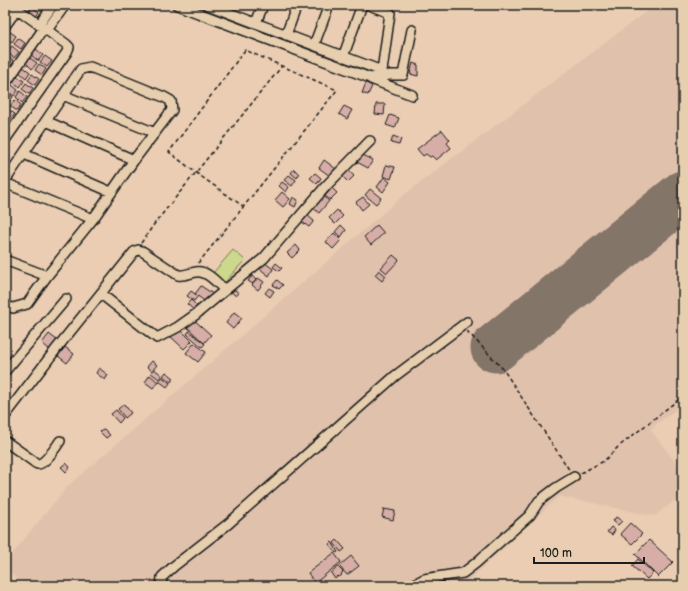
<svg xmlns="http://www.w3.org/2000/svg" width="688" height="591" font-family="'Balsamiq Sans',sans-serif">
<rect width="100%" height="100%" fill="#eacdb2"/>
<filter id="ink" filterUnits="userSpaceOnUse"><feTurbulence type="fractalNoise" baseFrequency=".025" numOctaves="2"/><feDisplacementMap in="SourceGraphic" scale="8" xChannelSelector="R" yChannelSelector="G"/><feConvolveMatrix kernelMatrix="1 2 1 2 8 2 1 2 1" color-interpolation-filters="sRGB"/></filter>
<g filter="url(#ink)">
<path fill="#e0c1ac" d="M655,5H683V404L650,429L683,472V495L654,516L559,496L467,582L455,586H25L5,568V563L67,487L404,195Z"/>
<path fill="#ccd88b" stroke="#747a54" d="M233,250L245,260L224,283L213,273Z"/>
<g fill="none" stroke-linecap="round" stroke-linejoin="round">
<path stroke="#837467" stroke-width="49" d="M495,348L683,195"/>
</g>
<path fill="#d6aea7" stroke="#1c1c1c" d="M21,5H29L31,6L27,12L20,7Z
M32,7L39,12L35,18L28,13Z
M9,31L16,36L12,42L5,37Z
M18,38L25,43L21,49L14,44Z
M12,46L19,52L14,58L7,52Z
M36,49L43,55L38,61L31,55Z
M6,55L13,60L8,66L5,64V56Z
M45,56L52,61L47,67L40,62Z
M30,58L37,63L32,69L26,63Z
M413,63L418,65V76L410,74Z
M39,64L46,69L42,75L35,70Z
M23,67L30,72L26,78L19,72Z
M32,74L39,79L35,85L28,80Z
M17,76L24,81L20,87L13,82Z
M26,83L33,88L29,94L22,89Z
M366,83L372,86L368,95L362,93Z
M12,85L18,90L14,96L7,91Z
M20,91L27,97L22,103L16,97Z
M6,92L13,97L8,103L5,101V93Z
M15,100L21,105L17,111L10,106Z
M376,104H385L384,115L375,114Z
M344,106L352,110L347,119L339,114Z
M8,109L15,114L10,120L5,116V113Z
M390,115L399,118L395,128L386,125Z
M442,130L450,140L447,143L451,148L436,160L432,156L430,157L426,154L423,156L417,149Z
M393,136L401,139L399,145L391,143Z
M361,154L373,160L368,168L357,162Z
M324,160L336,169L330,176L319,168Z
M386,165L395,167L391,179L383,176Z
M294,169L299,174L297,178L291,173Z
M348,170L354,176L348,182L342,176Z
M315,173L321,178L317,184L310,178Z
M289,175L296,180L292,186L284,180Z
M384,177L390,182L383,192L377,187Z
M282,182L289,187L286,192L279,186Z
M332,188L337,193L330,200L325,196Z
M370,189L381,198L376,204L365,195Z
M282,192L290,199L283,207L275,200Z
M321,194L329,201L319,213L311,206Z
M293,197L298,200L295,207L290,204Z
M363,197L369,204L362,210L356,202Z
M337,210L343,216L335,224L329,218Z
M308,216L314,221L309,227L302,222Z
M341,225L346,230L341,237L335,232Z
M377,225L384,233L371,245L364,237Z
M334,233L341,240L333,249L326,242Z
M296,245L300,250L292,258L287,253Z
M393,255L399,260L387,273L381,268Z
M264,262L273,269L269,276L259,268Z
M276,263L282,268L279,271L273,267Z
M379,270L386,276L382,281L375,275Z
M252,276L256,280L253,284L248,281Z
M258,278L264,282L258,290L252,285Z
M277,280L283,285L279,289L273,285Z
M201,286L213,294L207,303L195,294Z
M232,288L239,293L236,296L230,291Z
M269,288L274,291L270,297L265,293Z
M191,291L198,296L194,301L187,296Z
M191,300L197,306L194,310L187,304Z
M234,312L242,318L233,329L226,323Z
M192,318L211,335L204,343L185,325Z
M178,327L192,341L184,349L169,335Z
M189,331L205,344L202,347L187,334Z
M49,334L58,341L51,351L42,343Z
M194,343L206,352L198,362L186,353Z
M65,347L74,354L67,363L58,356Z
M152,361L157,365L152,371L147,367Z
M99,368L108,375L105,380L96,373Z
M154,369L162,375L159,379L151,373Z
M166,372L174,378L171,382L163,376Z
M150,375L158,382L153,388L145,382Z
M162,377L170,383L167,387L159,381Z
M124,404L131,413L125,418L118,409Z
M116,410L123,418L119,423L111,414Z
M104,429L110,435L106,438L100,432Z
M66,463L70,467L66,472L61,467Z
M384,509L395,511L393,520L382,517Z
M616,517L622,521L618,525L613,521Z
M630,523L642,534L632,544L620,534Z
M611,527L615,530L612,535L607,532Z
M337,540L345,549L341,552L334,543Z
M649,540L673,562L658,577L635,554Z
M332,542L338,552L336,553L329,544Z
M334,553L341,562L315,583L308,573Z
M351,556L359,566L347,575L339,566Z
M638,559L653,573L647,579L632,566Z
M338,567L343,572L341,574L342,575L339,577L338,576L335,579L331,573Z"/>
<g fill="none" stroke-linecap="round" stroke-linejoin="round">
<defs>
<path id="minor" d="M177,5L370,78L390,75H403L412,30
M208,5L382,71L390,13L369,5
M256,23L263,5
M39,25L53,5
M5,26L17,9
M47,30L65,5
M286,35L297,5
M314,45L329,5
M343,57L362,5
M371,79L412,95
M5,84L44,28
M63,95L155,133
M46,121L134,160
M5,140L67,52L69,47L66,44L12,5
M24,154L111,192
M5,181L81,69L90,67L164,97L171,101L172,110L134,160L93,219L47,276L27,304L13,308L5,306
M5,183L93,219
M5,260L47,276
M101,294L157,338L178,327L195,315L264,258L326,186L370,141
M5,371L66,299
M5,416L57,348L134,252L138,250L142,251L178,275C185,276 189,273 196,272C207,270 217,283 225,290
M5,441L33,461C34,462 37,464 38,464C44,465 57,446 60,441
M161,586L162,577L174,566L228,524L395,376L467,322
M411,586L424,579L463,573L476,563L530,515L539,501L556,488L574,477"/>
</defs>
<use href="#minor" stroke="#1c1c1c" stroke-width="12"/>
<path stroke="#1c1c1c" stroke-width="1.5" stroke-dasharray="4 3" stroke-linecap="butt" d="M141,243L155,223L282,66
M198,263L204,256L337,90L245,50L169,152L195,172L244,207
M467,331L503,369L570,471
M581,473L604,461L618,447L683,396"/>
<use href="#minor" stroke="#e6ceae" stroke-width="9"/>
</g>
</g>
<rect width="688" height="591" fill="none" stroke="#e6ceae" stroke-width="20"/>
<rect x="10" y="10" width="668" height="571" fill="none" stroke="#1c1c1c" stroke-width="1.5" filter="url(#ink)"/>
<path d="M534 557v6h110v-6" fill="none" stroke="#1c1c1c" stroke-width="2"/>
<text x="540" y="557" font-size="12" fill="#1c1c1c" stroke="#e6ceae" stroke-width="3" paint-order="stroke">100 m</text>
</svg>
